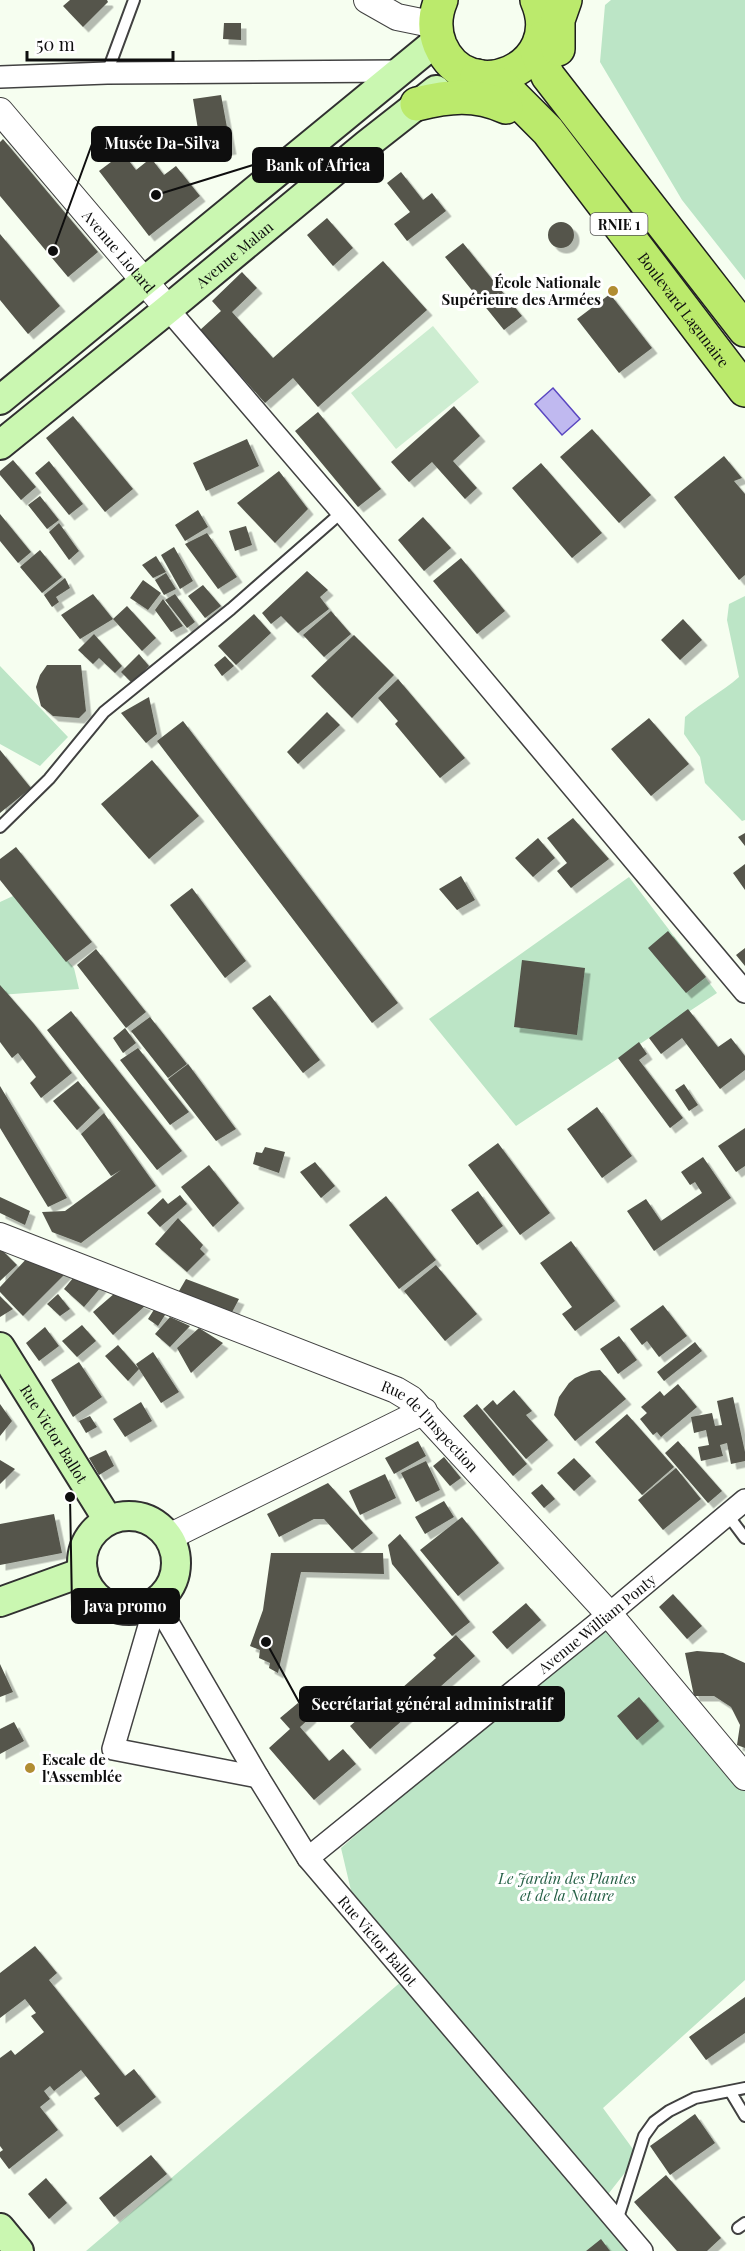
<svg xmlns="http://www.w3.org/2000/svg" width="745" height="2251" font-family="'Playfair Display',serif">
<defs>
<filter id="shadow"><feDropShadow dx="5.5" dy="5.5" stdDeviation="0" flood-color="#0004"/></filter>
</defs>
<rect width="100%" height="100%" fill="#f6fef0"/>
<path fill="#bce5c6" d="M611,0H745V280L682,200L600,62L605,5Z
M745,596V820L742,821L705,783L700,757L684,734L685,717C702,702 722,692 739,677L727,620L729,604Z
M0,666L68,737L40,766L0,744Z
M629,877L717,993L516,1126L429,1019Z
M13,896L74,968L79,989L0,995V902Z
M609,1614L745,1777V1980L603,2108L638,2156L602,2202L357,1916L341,1848Z
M402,1981L629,2251H86Z"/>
<path fill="#cdedd1" d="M433,326L479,382L396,449L351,393Z"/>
<path fill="#c0b9f0" stroke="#5a47c1" stroke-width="1.5" d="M553,388L580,419L562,435L535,404Z"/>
<path fill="#54554b" filter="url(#shadow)" d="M70,0H107L108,2L83,27L63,6Z
M224,23H241V40L223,39Z
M221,95L231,149L202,154L193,99Z
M3,139L98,252L68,277L0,196V142Z
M123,153L136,170L151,158L164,175L176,166L200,196L149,236L99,171Z
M401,172L423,200L432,193L446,211L407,241L394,224L410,212L387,183Z
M327,218L353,248L333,266L307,235Z
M548 235a13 13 0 1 1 26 0a13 13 0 1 1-26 0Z
M0,234L60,306L28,334L0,300Z
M463,243L522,316L504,330L445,257Z
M383,261L427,310L318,407L293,378L265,403L200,330L221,311L212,301L242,272L257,288L232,312L273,358Z
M610,294L652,348L619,373L577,319Z
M454,406L480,436L453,461L477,488L465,499L432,462L409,482L391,462Z
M318,412L381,489L358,507L295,431Z
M73,416L133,489L105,512L46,438Z
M592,429L651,495L619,523L560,457Z
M247,439L259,466L206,491L193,463Z
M724,456L742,478L734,481L745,494V575L739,580L674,497Z
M13,460L36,487L21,500L0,475V471Z
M49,461L83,504L69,515L35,473Z
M541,463L602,533L572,558L512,488Z
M279,471L308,509L275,543L237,503Z
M40,496L59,520L47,529L28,505Z
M198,510L208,527L185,541L175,525Z
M0,514L31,552L18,563L0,541Z
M423,517L451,548L424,571L398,540Z
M59,523L79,551L69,560L49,532Z
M246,526L252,545L235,551L229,531Z
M207,533L237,577L218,589L185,544Z
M174,547L193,581L180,589L161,555Z
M40,550L62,577L42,593L20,567Z
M156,556L166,572L153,578L142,565Z
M461,558L505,611L477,634L433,581Z
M307,571L328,590L320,597L329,609L298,633L281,616L271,624L262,613Z
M166,573L176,589L164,595L155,580Z
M65,578L70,588L56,597L59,602L52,607L44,595Z
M143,580L161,593L148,610L130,598Z
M203,585L221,606L205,618L188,596Z
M93,594L113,619L80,639L61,615Z
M175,594L195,622L187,628L165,600Z
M163,599L183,626L171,632L155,610Z
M127,606L156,638L142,651L113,619Z
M331,611L351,634L324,657L303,635Z
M254,614L271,633L236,665L218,646Z
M683,619L702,640L680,660L661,640Z
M94,634L122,666L115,673L99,658L93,664L78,650Z
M354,635L394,675L352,718L311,676Z
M139,654L149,666L132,683L121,672Z
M225,656L234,666L222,676L214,665Z
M47,665H81L86,711L79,718L53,716L41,706L36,687L40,675Z
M398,679L465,758L440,778L395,724L398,721L378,698Z
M149,697L157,734L146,743L121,713Z
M327,712L340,725L298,764L287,752Z
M649,718L689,764L651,796L611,749Z
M183,721L398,1003L372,1023L157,741Z
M0,750L31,788L0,813Z
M152,760L199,816L149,859L101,804Z
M573,818L609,859L571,888L557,871L567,863L547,838Z
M745,833V846L738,837Z
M538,838L555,858L533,877L515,858Z
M16,847L92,942L66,962L0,880V859Z
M745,864V890L733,873Z
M461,876L475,900L457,910L439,889Z
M192,888L246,961L225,978L170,905Z
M668,931L706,977L686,993L648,948Z
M745,948V966L736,955Z
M96,949L146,1012L126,1028L77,965Z
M522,960L585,968L577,1035L514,1027Z
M0,985L34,1024L72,1073L41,1098L30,1083L36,1077L18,1053L12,1058L0,1042Z
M270,995L320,1060L303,1073L252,1008Z
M688,1009L718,1047L731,1038L745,1056V1070L720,1089L682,1038L661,1054L649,1038Z
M71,1011L182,1151L157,1170L47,1030Z
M150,1017L187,1064L168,1078L131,1031Z
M125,1028L136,1043L123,1053L113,1038Z
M639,1042L647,1054L639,1060L683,1118L670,1128L618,1058Z
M138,1048L189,1112L170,1125L120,1060Z
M188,1064L236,1129L216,1141L168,1079Z
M78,1081L100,1108L77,1130L53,1101Z
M684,1084L698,1105L689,1111L675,1090Z
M0,1086L67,1198L48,1207L0,1128Z
M597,1107L632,1156L602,1178L567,1129Z
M104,1113L156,1186L81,1243L52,1232L42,1212L65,1211L121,1170L111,1176L81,1134Z
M745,1128V1166L736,1172L718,1146Z
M498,1143L550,1213L520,1235L468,1165Z
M265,1147L285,1152L279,1173L253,1164L256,1152L262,1153Z
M703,1157L731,1198L654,1251L627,1211L646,1199L661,1221L702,1193L695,1182L690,1185L681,1172Z
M315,1162L335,1186L321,1198L300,1172Z
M209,1165L239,1203L213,1227L181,1187Z
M478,1191L503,1226L477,1245L451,1210Z
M180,1195L187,1204L160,1227L147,1213L163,1198L168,1204Z
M386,1196L436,1260L399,1289L349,1225Z
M0,1197L30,1211L25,1225L0,1213Z
M178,1218L203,1245L200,1249L205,1254L187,1272L155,1244Z
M571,1241L615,1301L575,1331L562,1314L572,1307L540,1263Z
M0,1248L17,1265L0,1281Z
M30,1255L68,1271L23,1316L0,1292V1287Z
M436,1265L477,1314L445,1341L404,1291Z
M78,1272L101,1287L84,1307L64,1289Z
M186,1279L239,1299L231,1314L179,1291Z
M115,1293L146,1305L113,1335L93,1312Z
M58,1294L70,1309L60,1316L47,1304Z
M0,1296L13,1309L0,1317Z
M663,1305L687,1336L659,1357L647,1341L642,1345L630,1329Z
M155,1308L165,1315L158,1326L148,1319Z
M170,1317L190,1326L170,1347L155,1334Z
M82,1325L96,1341L77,1357L62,1341Z
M45,1327L59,1346L39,1361L26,1343Z
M199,1328L223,1343L191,1373L177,1348Z
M619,1336L637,1360L618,1374L600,1349Z
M695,1342L702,1351L664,1381L657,1372Z
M118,1345L139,1369L136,1364L153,1352L179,1392L161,1403L139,1369L128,1381L105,1356Z
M79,1362L102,1397L73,1417L51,1380Z
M600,1370L626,1399L575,1441L554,1415L559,1397L569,1383L575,1378L591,1371Z
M678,1384L697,1407L661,1437L657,1432L653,1435L640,1419L647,1413L641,1407L660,1391L664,1396Z
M514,1390L532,1411L526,1415L548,1440L526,1459L483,1409L493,1400L497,1405Z
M733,1397L745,1452V1461L731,1464L727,1443L720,1445L723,1456L701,1461L698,1447L709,1445L706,1430L694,1433L691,1417L712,1413L715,1426L722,1425L717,1401Z
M141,1402L152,1421L125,1437L113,1419Z
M0,1404L12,1421L0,1436Z
M477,1404L527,1464L513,1476L463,1416Z
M627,1414L674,1467L642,1495L595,1442Z
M90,1416L97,1427L86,1433L79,1421Z
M418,1441L426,1456L394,1474L385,1458Z
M678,1441L722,1491L708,1503L665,1453Z
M106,1450L114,1466L99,1475L89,1458Z
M444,1457L461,1478L450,1486L433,1466Z
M574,1458L591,1476L574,1491L557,1473Z
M0,1460L15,1469L0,1484Z
M426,1461L440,1490L416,1502L401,1473Z
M676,1468L701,1499L663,1530L638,1500Z
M385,1474L396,1498L360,1515L349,1491Z
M328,1483L373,1533L352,1550L324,1519H314L279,1537L267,1514Z
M542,1484L555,1499L544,1508L531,1493Z
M444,1501L454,1517L425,1534L415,1517Z
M54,1514L62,1553L0,1565V1524Z
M462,1517L499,1563L458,1596L420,1550Z
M400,1534L470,1622L452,1636L392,1564L388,1545Z
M271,1553H383L384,1574L301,1572L278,1673L269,1668L270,1663L259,1658L260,1650L250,1646L263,1610Z
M673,1594L702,1626L687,1639L659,1607Z
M526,1603L541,1620L507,1649L492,1632Z
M456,1635L475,1656L370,1749L350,1726L372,1707L376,1711L436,1658L433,1655Z
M697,1651L723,1653L745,1663V1748L737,1745L740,1725L731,1707L714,1696H694L685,1653Z
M0,1664L13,1692L0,1697Z
M639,1697L659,1721L637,1740L617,1716Z
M298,1703L311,1717L300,1727L329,1761L343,1749L356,1764L314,1800L269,1748L290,1729L280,1718Z
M14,1722L24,1741L0,1754V1729Z
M35,1946L57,1973L49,1980L125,2076L134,2069L156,2097L117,2127L94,2098L100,2094L81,2070L54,2091L50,2086L44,2091L50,2099L40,2107L58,2130L9,2169L0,2157V2152L3,2150L0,2146V2058L11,2050L15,2055L44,2032L31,2016L36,2013L25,1999L0,2018V1973Z
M745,1997V2033L706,2060L689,2037Z
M695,2114L715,2143L670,2175L650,2146Z
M151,2155L167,2174L114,2217L99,2198Z
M666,2175L721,2238L707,2251H677L634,2202Z
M46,2178L67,2203L49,2219L28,2194Z
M601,2239L610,2251H586Z"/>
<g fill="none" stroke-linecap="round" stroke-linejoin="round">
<defs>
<path id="service" d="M107,73L134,0
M0,827L49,779L104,712L231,609L342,512
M727,1514L745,1538
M730,2091L745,2116
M617,2221L644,2136L654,2122L669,2111L695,2098L745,2088
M738,2228L745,2223"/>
<g id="minor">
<path d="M0,77L107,73L401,71"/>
<path d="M168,309L342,512L745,992"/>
<path id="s1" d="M156,1602L258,1777L308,1858L642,2251"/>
<path d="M156,1602L113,1749L258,1777"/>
<path id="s2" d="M308,1858L609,1614L745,1500"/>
</g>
<g id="tertiary">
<path d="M367,0L397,17L436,25"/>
<path id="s3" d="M0,111L168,309"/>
<path id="s4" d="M0,1236L396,1390L411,1399L609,1614L745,1777"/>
<path d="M169,1537L424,1411"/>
</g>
<g id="secondary">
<path d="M0,400L438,40"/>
<path id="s5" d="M0,445L168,309L366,145L436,90"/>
<path id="s6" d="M0,1347L108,1520"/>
<circle cx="129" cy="1563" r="47"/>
<path d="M0,1602L83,1572"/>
<path d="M0,2228L19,2251"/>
</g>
<g id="trunk">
<path d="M441,0C435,14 434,30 440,45C468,110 567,68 537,0"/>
<path d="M541,39L537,52L548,76L745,330"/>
<path d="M558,49V20L565,0"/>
<path id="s7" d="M477,76L503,86L548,131L745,390"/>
<path d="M417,104C449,96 475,93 506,107"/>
</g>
</defs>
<use href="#service" stroke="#414141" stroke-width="14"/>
<use href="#minor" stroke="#414141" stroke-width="24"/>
<use href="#tertiary" stroke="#414141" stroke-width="28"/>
<use href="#secondary" stroke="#303030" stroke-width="32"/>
<use href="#trunk" stroke="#1f1f1f" stroke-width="36"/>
<use href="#service" stroke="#fff" stroke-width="10"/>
<use href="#minor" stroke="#fff" stroke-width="21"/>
<use href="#tertiary" stroke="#fff" stroke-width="26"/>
<use href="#secondary" stroke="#caf7b1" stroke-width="28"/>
<use href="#trunk" stroke="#bbea6c" stroke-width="33"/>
</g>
<g fill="#b18d32" stroke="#fff" stroke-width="2">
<circle cx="613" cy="291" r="6"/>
<circle cx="30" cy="1768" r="6"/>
</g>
<g text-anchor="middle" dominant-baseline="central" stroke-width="6" stroke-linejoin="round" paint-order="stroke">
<rect fill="#fff" stroke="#565656" stroke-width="1.5" x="590.5" y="213" width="57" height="22" rx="4.5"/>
<g font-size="14" font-weight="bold" fill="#0e0e0e">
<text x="619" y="224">RNIE 1</text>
</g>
<g font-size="15" fill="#0e0e0e" stroke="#fff">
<text stroke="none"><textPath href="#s3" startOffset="184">Avenue Liotard</textPath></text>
<text stroke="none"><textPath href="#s5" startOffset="302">Avenue Malan</textPath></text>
<text stroke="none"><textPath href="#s7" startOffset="316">Boulevard Lagunaire</textPath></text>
<text stroke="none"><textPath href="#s4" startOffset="474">Rue de l'Inspection</textPath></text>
<text stroke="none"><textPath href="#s6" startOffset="102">Rue Victor Ballot</textPath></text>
<text stroke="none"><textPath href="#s2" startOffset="372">Avenue William Ponty</textPath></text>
<text stroke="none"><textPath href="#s1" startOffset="406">Rue Victor Ballot</textPath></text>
</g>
<g font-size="15" font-weight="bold" fill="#0e0e0e" stroke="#fff" text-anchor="end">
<text x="601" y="282">École Nationale<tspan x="601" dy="17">Supérieure des Armées</tspan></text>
<text x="42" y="1759" text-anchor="start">Escale de<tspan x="42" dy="17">l'Assemblée</tspan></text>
</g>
<g font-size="15" font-style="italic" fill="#245f45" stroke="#fff">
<text x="567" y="1878">Le Jardin des Plantes<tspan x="567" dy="17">et de la Nature</tspan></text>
</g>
</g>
<path fill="none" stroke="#0e0e0e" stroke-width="2" d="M53 251L92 144M156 195L253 165M70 1497L72 1606M266 1642L300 1704"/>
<g fill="#0e0e0e" stroke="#fff" stroke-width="2">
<circle cx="53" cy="251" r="6"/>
<circle cx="156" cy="195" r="6"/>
<circle cx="70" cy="1497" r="6"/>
<circle cx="266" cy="1642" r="6"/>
</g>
<g fill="#0e0e0e" stroke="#0e0e0e" stroke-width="2">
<rect x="92" y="127" width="139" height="34" rx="6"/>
<rect x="253" y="148" width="130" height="34" rx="6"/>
<rect x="72" y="1589" width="107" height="34" rx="6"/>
<rect x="300" y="1687" width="264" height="34" rx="6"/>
</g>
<g font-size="16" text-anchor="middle" font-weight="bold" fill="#fff">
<text x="162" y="149">Musée Da-Silva</text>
<text x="318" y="171">Bank of Africa</text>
<text x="125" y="1612">Java promo</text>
<text x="432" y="1710">Secrétariat général administratif</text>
</g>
<path d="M27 51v9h146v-9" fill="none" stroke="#0e0e0e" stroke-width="3"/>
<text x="36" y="51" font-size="18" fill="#0e0e0e" stroke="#ffffff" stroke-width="4.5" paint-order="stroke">50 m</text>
</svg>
